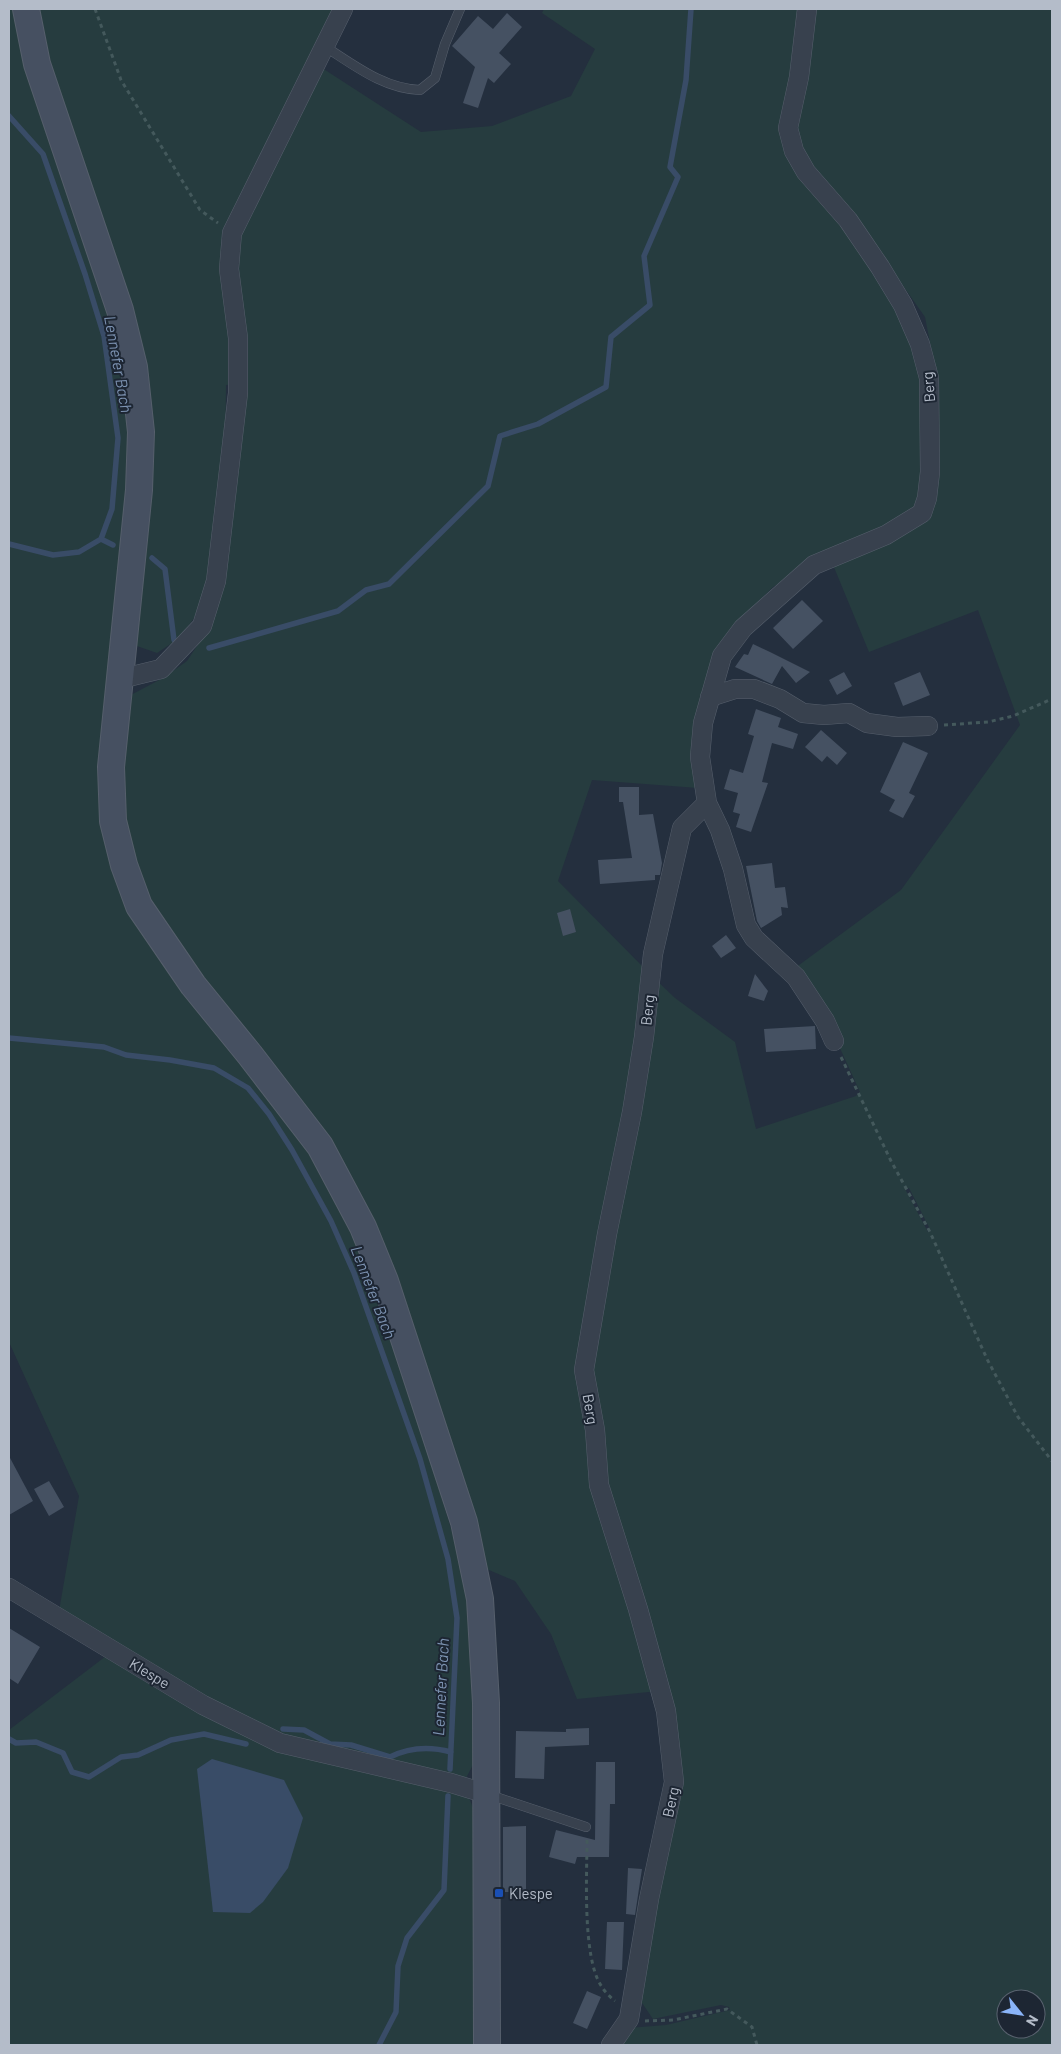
<svg xmlns="http://www.w3.org/2000/svg" width="1061" height="2054" font-family="Barlow,sans-serif">
<rect width="100%" height="100%" fill="#242f3e"/>
<path fill="#263c3f" fill-rule="evenodd" d="M9,9H341L319,66L421,132L492,126L571,96L595,49L542,13L544,9H798L784,130L858,243L906,323L926,400L918,510L810,563L773,587L746,614L724,642L698,788L592,780L558,881L647,971L640,1044L584,1330L603,1495L659,1691L577,1699L551,1634L515,1581L482,1567L393,1272L182,951L141,892L122,811L127,697L163,678L187,661L211,625L247,384L226,385L225,473L209,596L181,637L157,653L134,645L119,573L123,893L317,1162L376,1280L471,1595L475,1761L466,1778L330,1752L237,1718L59,1611L79,1496L9,1342Z
M812,9H1052V2045H612L628,2028L666,2025L730,2010L729,2007L721,2005L653,2019L638,1997L679,1783L618,1538L589,1380L653,977L675,998L735,1042L756,1129L856,1096L860,1092L827,1020L795,968L901,890L1020,725L978,610L869,652L831,560L925,517L935,368L925,317L882,256L808,167L793,128ZM909,1188L931,1231L928,1232L905,1189ZM1006,1999H1036V2029H1006Z
M110,1653L230,1724L468,1795L475,1813V2045H9V1730Z"/>
<path fill="#394c67" d="M212,1759L284,1780L303,1818L288,1868L263,1902L250,1913L213,1912L197,1769Z"/>
<g fill="none" stroke-linecap="round" stroke-linejoin="round">
<path stroke="#394c67" stroke-width="5.5" d="M9,116L43,154L85,274L104,336L118,438L112,509L101,539L79,552L53,555L9,544
M101,539L113,545
M152,558L165,569L174,640
M209,648L338,611L366,590L389,584L488,486L500,436L538,424L606,387L611,337L650,305L644,256L678,177L670,167L686,80L691,9
M9,1038L104,1047L126,1055L170,1060L214,1068L248,1088L269,1114L292,1150L331,1221L354,1273L420,1459L448,1559L457,1618L450,1769
M283,1729L304,1730L330,1744L351,1745L390,1757C410,1747 429,1746 451,1752
M9,1739L16,1743L36,1742L63,1753L72,1772L89,1777L121,1757L138,1755L171,1740L204,1734L246,1744
M379,2045L396,2012L398,1966L407,1938L444,1890L448,1796"/>
</g>
<path fill="#455162" d="M507,13L522,27L499,53L511,64L494,83L488,78L478,108L463,103L475,67L452,46L478,16L493,29Z
M802,600L823,621L793,649L773,628Z
M753,644L770,652L810,672L796,683L782,666L772,684L735,667L744,654L748,655Z
M844,672L852,686L837,695L829,680Z
M920,672L930,695L903,706L894,683Z
M756,709L781,718L778,727L798,734L793,749L772,743L762,782L768,783L751,832L736,827L740,814L733,812L738,793L724,789L730,769L743,773L754,736L748,734Z
M821,730L847,753L837,765L827,756L822,762L805,747Z
M903,742L928,753L909,793L915,796L903,818L889,811L895,800L880,792Z
M619,787H639V815L653,814L662,863L660,875H655V880L600,884L598,860L632,858L623,802H619Z
M772,863L775,888L785,887L788,908L781,907L782,915L761,928L757,921L746,866Z
M570,909L576,932L563,936L557,913Z
M726,935L736,948L721,958L712,946Z
M755,974L768,991L764,1001L748,996Z
M815,1026L816,1049L766,1052L764,1029Z
M9,1456L33,1501L9,1515Z
M49,1481L64,1507L49,1516L34,1489Z
M9,1628L40,1647L18,1684L9,1678Z
M589,1728V1745L545,1747L544,1779L515,1778L516,1731L566,1732V1729Z
M596,1762H615V1804H610L609,1857H577L575,1864L549,1857L556,1830L595,1840Z
M526,1826V1892H503V1827Z
M628,1868L642,1869L635,1915L626,1914Z
M607,1922H624L622,1970L605,1969Z
M587,1991L601,1997L587,2029L573,2023Z"/>
<g fill="none" stroke-linecap="round" stroke-linejoin="round">
<defs>
<path id="service" d="M324,46C354,65 384,89 420,90L435,78L445,44L460,9
M490,1795L586,1827"/>
<path id="minor" d="M807,9L799,77L788,128L794,151L806,172L848,220L880,267L903,305L920,344L929,378L930,472L927,498L922,513L886,535L814,565L743,628L722,656L703,723L700,757L707,803L720,830L733,869L746,925L754,938L796,977L825,1021L834,1041
M120,679L161,669L202,626L216,581L238,393V338L229,269L232,233L343,9
M710,697L735,689H754L780,699L803,713L824,715L849,713L867,723L897,727L928,726
M9,1588L203,1705L280,1743L451,1783L487,1794
M611,2045L629,2019L649,1899L674,1782L666,1711L638,1609L599,1485L595,1430L584,1370L607,1234L632,1112L644,1037L653,954L682,828L707,803"/>
<path id="secondary" d="M26,9L37,64L120,310L134,367L141,432L139,490L111,767L113,821L124,865L139,906L193,985L250,1055L320,1146L363,1227L385,1281L464,1522L480,1599L486,1703L487,2045"/>
</defs>
<use href="#service" stroke="#565f6c" stroke-width="10"/>
<use href="#minor" stroke="#565f6c" stroke-width="20"/>
<use href="#secondary" stroke="#565f6c" stroke-width="28"/>
<path stroke="#44595c" stroke-width="3" stroke-dasharray="4 4" stroke-linecap="butt" d="M95,9L121,80L200,210L218,223
M944,725L988,722L1013,716L1052,699
M841,1057L891,1161L930,1232L987,1359L1018,1417L1052,1461
M587,1840C587,1875 582,1959 602,1987C605,1992 610,1997 615,2001
M645,2021L673,2020L727,2009L752,2027L757,2045"/>
<use href="#service" stroke="#38414e" stroke-width="9"/>
<use href="#minor" stroke="#38414e" stroke-width="19"/>
<use href="#secondary" stroke="#465061" stroke-width="26"/>
</g>
<rect fill="#1a4fb4" stroke="#1d2633" stroke-width="2" x="494" y="1888" width="10" height="10" rx="2.5"/>
<g text-anchor="middle" dominant-baseline="central" stroke-width="4" stroke-linejoin="round" paint-order="stroke">
<g font-size="15" fill="#b4bcc9" stroke="#1d2633">
<text transform="translate(928 387) rotate(-95)">Berg</text>
<text transform="translate(647 1010) rotate(-84)">Berg</text>
<text transform="translate(591 1409) rotate(80)">Berg</text>
<text transform="translate(150 1673) rotate(31)">Klespe</text>
<text transform="translate(670 1802) rotate(-78)">Berg</text>
</g>
<g font-size="15" fill="#b4bcc9" stroke="#1d2633" text-anchor="start">
<text x="509" y="1893">Klespe</text>
</g>
<g font-size="16" font-style="italic" fill="#7c92b1" stroke="#1d2633">
<text transform="translate(119 364) rotate(80)">Lennefer Bach</text>
<text transform="translate(374 1292) rotate(69)">Lennefer Bach</text>
<text transform="translate(440 1687) rotate(-87)">Lennefer Bach</text>
</g>
</g>
<rect width="1061" height="2054" fill="none" stroke="#b4bcc9" stroke-width="20"/>
<g transform="translate(1021 2014) rotate(120)"><circle r="24" fill="#1d2633" stroke="#59626f"/>
<path d="M0-4L9 19L0 12L-9 19Z" fill="#8ab4f8"/>
<text y="-8" font-size="14" font-weight="bold" text-anchor="middle" fill="#b4bcc9">N</text>
</g>
</svg>
